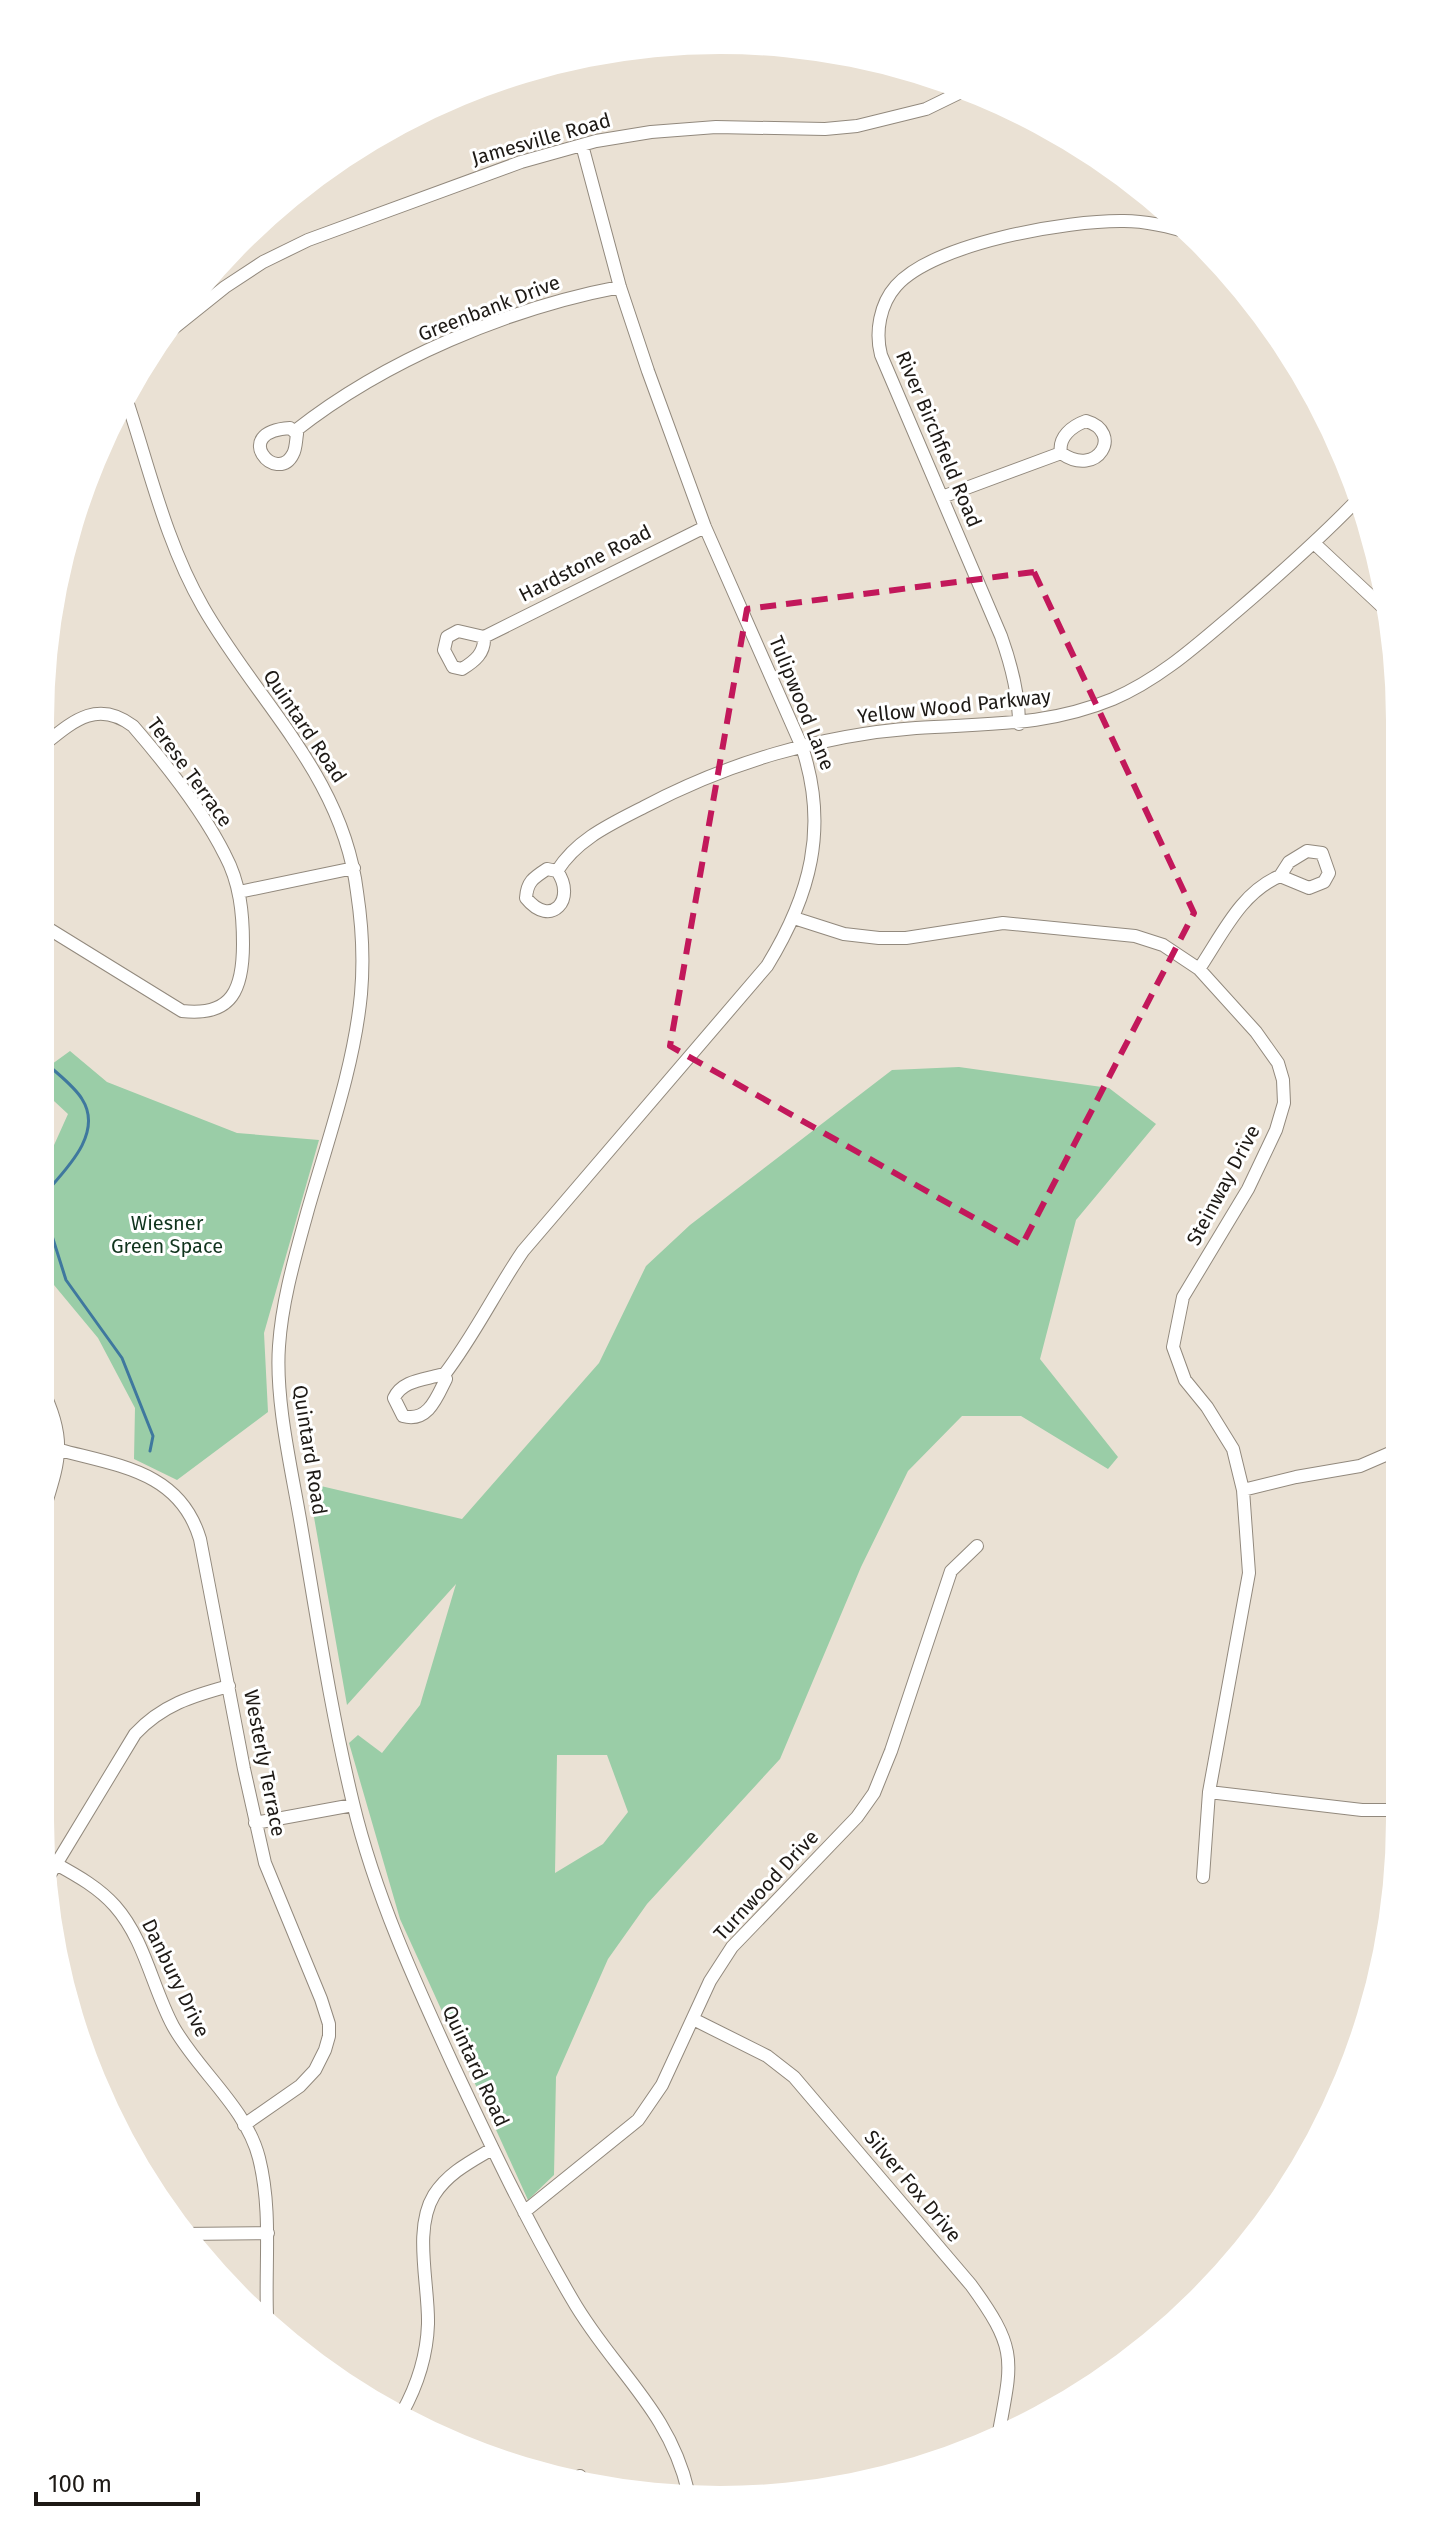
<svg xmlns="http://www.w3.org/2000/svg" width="1440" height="2540" font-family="'Fira Sans',sans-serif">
<rect width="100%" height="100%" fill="#eae1d4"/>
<path fill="#9acda7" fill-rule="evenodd" d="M70,1051L107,1082L237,1133L319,1140L264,1333L268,1412L177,1480L134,1459L135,1408L98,1338L54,1285L41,1248V1174L68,1114L41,1089V1072Z
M959,1067L1109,1088L1156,1124L1076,1220L1040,1359L1118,1457L1108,1469L1021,1416H962L908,1471L861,1567L780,1759L647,1904L608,1959L556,2077L554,2175L528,2200L400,1919L349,1743L358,1735L382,1753L420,1705L456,1584L347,1705L308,1483L462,1519L599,1363L646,1266L690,1225L892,1070ZM557,1755H607L628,1812L603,1844L555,1873Z"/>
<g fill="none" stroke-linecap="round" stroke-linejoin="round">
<path stroke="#3f789e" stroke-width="3" d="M41,1198C62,1173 105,1135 82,1099C73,1084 53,1071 41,1058
M41,1201L66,1280L122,1358L153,1436L150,1451"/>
<defs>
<path id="minor" d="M160,339L225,287L263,262L308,240L521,162L596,141L651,132L716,127L825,129L857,126L926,109L967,89
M125,395C149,466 165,541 203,607C258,703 343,776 357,892C362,925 364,960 361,994C354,1068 327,1142 307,1213C295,1257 282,1301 279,1346C275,1401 292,1471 301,1525C317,1618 331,1712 353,1803C375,1895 415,1982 454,2067C491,2146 528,2224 572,2299C612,2369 669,2409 688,2491
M1086,421C1124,432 1098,479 1061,453C1058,437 1072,426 1086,421Z
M290,428L297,434C296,440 296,449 293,454C277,486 229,432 290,428Z
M295,431C385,360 509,308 620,287
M942,497L1061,453
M1315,544L1390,614
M458,631L484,637C485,653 475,661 462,669L453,667L444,650L447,637Z
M484,637L705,527
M1019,724C1019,693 1011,664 1001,636L881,355C875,332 880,304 896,286C934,243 1068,220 1124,221C1149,221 1172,227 1196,235
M1307,851L1322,853L1329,873L1324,882L1309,888L1280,876L1289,862Z
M547,869L557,871C577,899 551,929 526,898C527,882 533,878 547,869Z
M557,871C577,839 611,824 644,807C727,763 821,735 916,728C987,723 1045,727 1113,699C1160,679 1198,644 1237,611C1280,574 1322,537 1361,496
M239,892L354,868
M794,918L844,934L879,938H906L1003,923L1135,936L1163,945L1199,969L1256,1032L1278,1063L1283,1080L1284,1103L1276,1130L1248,1189L1183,1297L1173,1347L1185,1380L1207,1407L1233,1449L1243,1490L1249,1573L1209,1792L1203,1877
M41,924L182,1011C233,1017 243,988 243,944C243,913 240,883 225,855C203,811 165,763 133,726C96,698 71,723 41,747
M1199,969C1222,935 1241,892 1280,876
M440,1375H444L446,1379C437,1397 428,1423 403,1416L394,1398C402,1381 422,1380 440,1375Z
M444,1375C474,1336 495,1292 523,1251L767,966C810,896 829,828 802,747L705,527L648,371L620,287L582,145
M60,1450C120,1466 180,1472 200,1539L244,1769L265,1863L321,1999L329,2024V2036L325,2050L315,2070L300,2086L244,2125
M1243,1490L1296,1477L1360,1466L1397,1450
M40,1523C57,1465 70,1445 41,1387
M1209,1792L1362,1810H1398
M255,1823L353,1805
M56,1864C78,1876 99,1888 115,1906C145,1940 152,1987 173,2026C198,2071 246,2107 259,2158C272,2210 265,2262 267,2315
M49,1876L135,1734C162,1705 192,1696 229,1686
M693,2019L767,2056L794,2077L971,2285C1019,2351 1012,2360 998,2437
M524,2212L638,2120L662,2085L710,1981L732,1947L857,1817L874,1793L891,1751L951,1571L977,1546
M180,2234L268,2233
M402,2413C417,2386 427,2354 428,2324C429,2285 413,2229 434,2195C448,2173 470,2162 492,2149
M577,2480L580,2476"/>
</defs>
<use href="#minor" stroke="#92897d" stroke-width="14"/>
<use href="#minor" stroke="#fff" stroke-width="12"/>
</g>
<path fill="none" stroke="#c2185b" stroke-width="6" stroke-dasharray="16 10" stroke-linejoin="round" d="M1034,572L1194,913L1022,1245L670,1046L747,609Z"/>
<g text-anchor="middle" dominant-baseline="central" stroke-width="6" stroke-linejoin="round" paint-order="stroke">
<g font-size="20" fill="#1d1915" stroke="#fff">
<text transform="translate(541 139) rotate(-16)">Jamesville Road</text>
<text transform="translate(489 308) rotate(-21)">Greenbank Drive</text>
<text transform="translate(939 439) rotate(67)">River Birchfield Road</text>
<text transform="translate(585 563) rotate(-27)">Hardstone Road</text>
<text transform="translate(802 703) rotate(68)">Tulipwood Lane</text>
<text transform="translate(954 706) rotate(-6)">Yellow Wood Parkway</text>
<text transform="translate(305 726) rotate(56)">Quintard Road</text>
<text transform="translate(190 772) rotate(54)">Terese Terrace</text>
<text transform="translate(1223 1185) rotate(-62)">Steinway Drive</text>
<text transform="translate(310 1450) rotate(81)">Quintard Road</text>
<text transform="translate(265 1763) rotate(79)">Westerly Terrace</text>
<text transform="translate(766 1885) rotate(-47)">Turnwood Drive</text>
<text transform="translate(176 1978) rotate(64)">Danbury Drive</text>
<text transform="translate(476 2066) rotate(65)">Quintard Road</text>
<text transform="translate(913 2186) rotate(50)">Silver Fox Drive</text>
</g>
<g font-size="20" fill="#10341d" stroke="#fff">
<text x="167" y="1223">Wiesner<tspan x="167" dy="23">Green Space</tspan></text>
</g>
</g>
<path d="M0 0H1440V2540H0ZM720 54H720A666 666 0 0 1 1386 720V1820A666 666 0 0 1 720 2486H720A666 666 0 0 1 54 1820V720A666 666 0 0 1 720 54Z" fill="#fff" fill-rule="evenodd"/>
<path d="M36 2492v12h162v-12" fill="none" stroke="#1d1915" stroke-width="4"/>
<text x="48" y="2492" font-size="24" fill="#1d1915" stroke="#ffffff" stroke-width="6" paint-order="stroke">100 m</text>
</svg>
